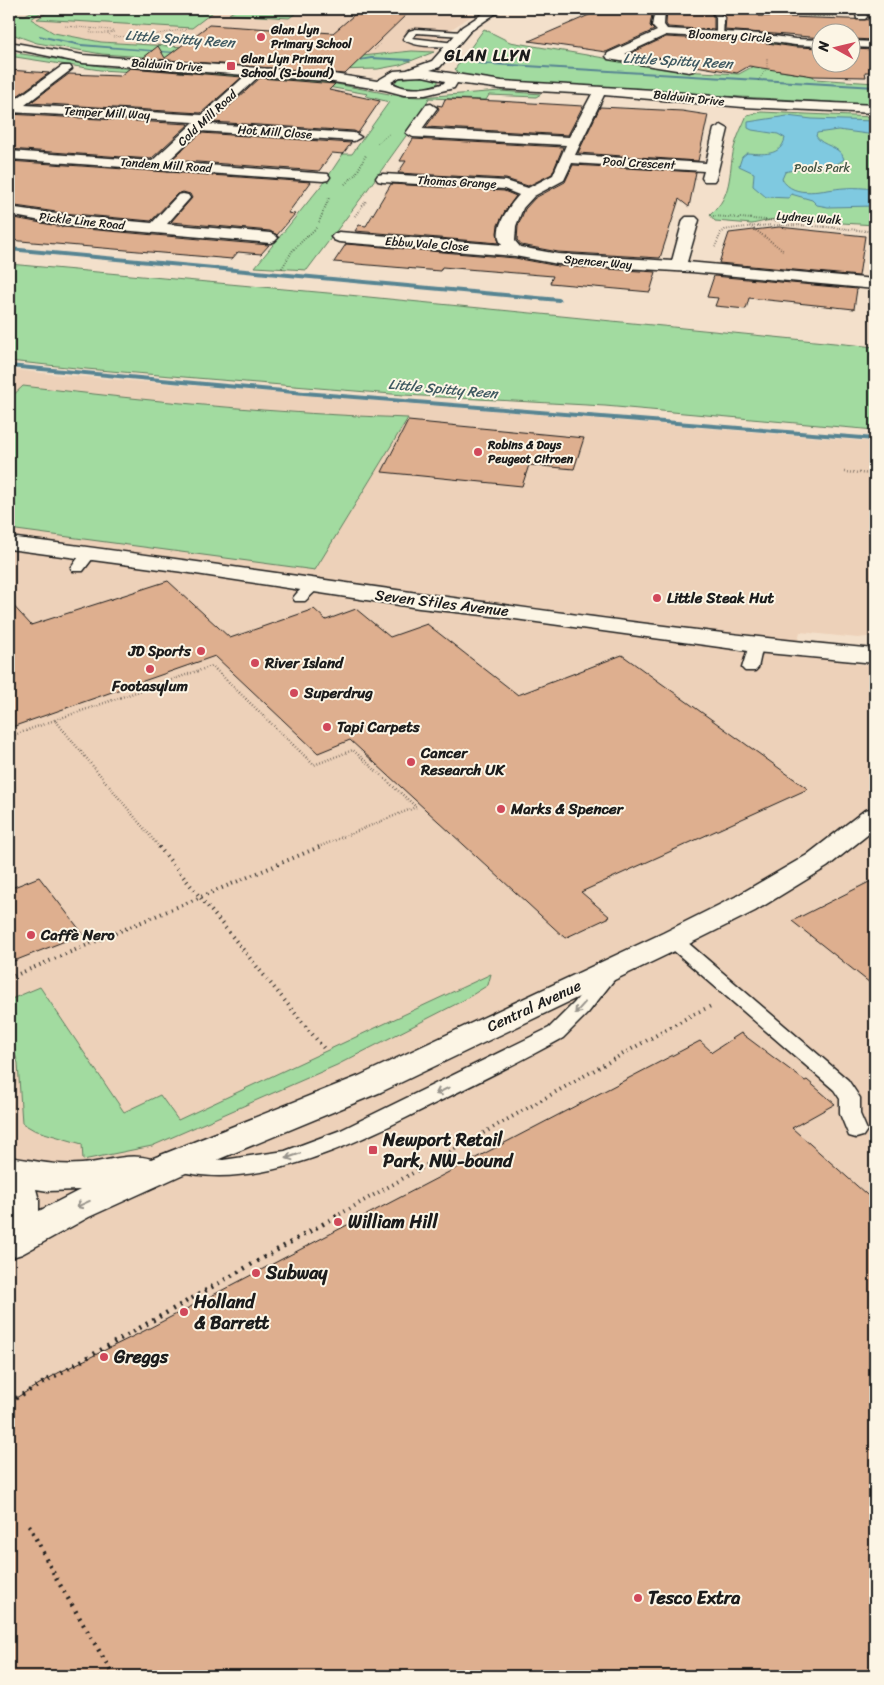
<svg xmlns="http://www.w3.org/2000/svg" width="884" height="1685" font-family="Sriracha,sans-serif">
<rect width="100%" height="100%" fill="#f3e0cb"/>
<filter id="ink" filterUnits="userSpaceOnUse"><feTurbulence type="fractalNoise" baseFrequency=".02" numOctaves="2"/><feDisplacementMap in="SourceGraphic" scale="10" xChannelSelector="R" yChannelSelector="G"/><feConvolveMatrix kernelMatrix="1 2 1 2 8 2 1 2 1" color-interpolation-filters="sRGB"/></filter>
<g filter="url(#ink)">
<path fill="#edd1b9" d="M46,9H482L450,30L434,52L412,51L352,57L101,42L54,33L31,19Z
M9,369L51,374L875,442V636L858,638L800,632L795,655L875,666V1676H9Z"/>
<path fill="#a2dba0" stroke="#5f7c5e" d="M37,9H46L31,19L54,33L101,42L352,57L412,51L434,52L400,65L378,69L332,70L102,54L37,43L9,33V14L25,15Z
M53,9H217L192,28L37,19Z
M237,9L299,11L289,18L229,14Z
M774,9H853L852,14C832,16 792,18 774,9Z
M484,29L510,42L681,71L739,74L759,63L756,39L800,45L790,49L780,71L813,76L815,79L875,83V105C737,95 598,93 461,76L455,69Z
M9,52L107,67L241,75L238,78L100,70L9,56Z
M419,76L432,78L438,81V83C426,90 407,90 395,83L397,79Z
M263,77L320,81L400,96L420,97L501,91L541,94L536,97L489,95L486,100L429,98L421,115L365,193L307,270L255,267L325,181L343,154H352L389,102L366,96L368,94L299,82L260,80Z
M761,112L875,117V225L775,219L752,224L715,221L710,215C733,195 728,175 734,148C737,136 743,125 747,115Z
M9,264L328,293L875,347V430L605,406L404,395L86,369L9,361Z
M23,386C151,401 279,414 408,418L315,570L9,529V399Z
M491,974L488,985L464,1000L337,1065L152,1146L83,1160L82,1144L34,1130L22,1123L18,1063L9,1038V1000L40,987L124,1112L160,1095L178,1120Z"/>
<path fill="#7fc9e0" stroke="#578492" d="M787,116L812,119L875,121V135L838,130L817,133L816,136C822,147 840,145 844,159C834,170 800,167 785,172L782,179C794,200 825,189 844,188C854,187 865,188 875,189V206L828,207L817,205L812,200L791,194L789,198L766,197L753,186L754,173L739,166L742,157L747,153C762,154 781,157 785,138L778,134L752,130L748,128V122Z"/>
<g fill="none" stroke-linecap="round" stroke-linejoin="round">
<path fill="#578492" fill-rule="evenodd" d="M39,35L81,44L187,53L185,54L81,46L39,37Z
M371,57L410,59L412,60L410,61L371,59L346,63L344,62Z
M478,62L875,86V88L476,64Z
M9,247L559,298L562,300L559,302L9,251Z
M9,364L304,391L875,437V441L304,395L9,368Z"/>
</g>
<path fill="#deaf8f" stroke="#1c1c1c" d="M361,9H406L403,11L409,12L345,74L143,58L158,46L165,58L209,25L333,33Z
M603,9H653L650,26L654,30L606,52L529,41Z
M667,9H758L759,16L875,20V40L852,39V32H822V38L725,30L726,17L718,10L711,13L714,18V30L668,27L666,24Z
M666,37L760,42L795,47L822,48V62H852V49L875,50V72H865L866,77L813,76L749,66L737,73L696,66L689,62L631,53Z
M130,68L242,77L201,113L30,103L69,74L120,76Z
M9,70L49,73L9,102Z
M260,78L335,84L329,90L380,101L358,133L354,131L212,122Z
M445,99L497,101L583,106L568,135L426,127L439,109L437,105L442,106Z
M600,107L682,111L708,115L698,161L578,153Z
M9,114L189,124L151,159L9,149Z
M201,133L351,143L343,154L332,153L319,171L171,160Z
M413,139L563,147L552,174L528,186L506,179L398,173L406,161H400Z
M9,161L311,182L288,213L295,214L277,235L270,231L171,222L192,198L190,194L183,192L177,194L151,221L63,213L9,205Z
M573,165L696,172L689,207L679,199L660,258L558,252L521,245L517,240L518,226L525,209L535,198L565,182Z
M391,184L504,191L516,196L505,211L498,225L497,233L499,243L355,231L359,225L366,226Z
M9,217L63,227L269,245L261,254L238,252L232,259L9,240Z
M779,227L865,236L859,276L719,263L729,233Z
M346,244L515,258L558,266L656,272L650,292L550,283L553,276L442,267L440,271L334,262Z
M714,276L857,289L854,309L749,298L746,309L715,306L718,298L707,297Z
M408,421L584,438L574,469L529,465L522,486L382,472Z
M168,581L230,638L314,609L326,620L356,609L390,637L427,624L518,695L622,655L808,789L581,892L610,917L565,938L350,740L318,753L215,656L9,728V601L31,625Z
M39,877L83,934L9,963V889Z
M875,879V987L792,921Z
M741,1033L805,1081L807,1080L835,1104L792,1128L875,1202V1676H9V1402L58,1373L144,1331L700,1041L712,1052Z"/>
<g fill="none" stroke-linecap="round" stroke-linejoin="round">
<defs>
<path id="service" d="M714,12H718L724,17L723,37L716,35V17L713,13Z
M416,29L462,32L466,34L462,36L417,33L412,38L455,43L456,45L452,47C437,46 416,48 403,39L409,31Z
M89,550L96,554L83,571H73L71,568C76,561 81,552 89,550Z
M314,582L319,583L321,586L305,601H295L293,598C298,591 306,584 314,582Z
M756,641L761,642L763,645L758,668L755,671H745L742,668L749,645L751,642Z
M673,934L680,936L848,1080L860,1098V1114L867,1130L863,1136L856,1138L849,1136L840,1114V1099L834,1090L666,944L664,940L666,936Z
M610,964L617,966L620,971L617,976L588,1013L563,1038C522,1061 480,1081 438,1102C363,1139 257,1196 171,1169L168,1163L171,1157L179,1155L223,1160L285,1151L341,1130L549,1028L574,1003L603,966Z"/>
<path id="minor" d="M490,9H502L470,31L440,67L430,70L502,81L653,90L743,99L875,105V113L743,107L604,95L575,155L706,163L714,129L721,125L728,129L716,178L714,181H704L702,178L704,171L572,163L564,180L534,196L523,208L516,226L515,241L520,247L558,254L672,261L683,220L686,217H696L699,220L687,262L875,279V289L692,272L558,264L515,256L339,242L334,240L331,237L334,234L339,232L502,245C491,230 509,206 519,195L504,189L383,182L378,181L376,178L378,175L383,174L506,181L528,188L553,175L566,145L413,137L406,133L426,105L431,104L437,108L422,129L569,137L592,94L502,89L457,83L454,88L425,95H404L385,90L327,81L259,76L208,124L354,133L361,137L354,141L200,131L167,162L328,174L330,177L328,180L323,181L9,159V151L152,161L194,122L9,112V104L62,66H70L72,69L25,105L202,115L246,75L83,63L9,48V42L83,55L327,73L377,81L394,71L407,70L432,61L462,27ZM423,76L445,81L444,83C429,89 405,92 391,82L400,77Z
M655,9H665L664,25L667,29L760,34L795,39L822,40V46L795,45L760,40L666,35L625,54L689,64L695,68L693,71L689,72L608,59L606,56L608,53L657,31L652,26Z
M855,9H865L867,17L865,19H857Z
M852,41L875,42V48L852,47Z
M183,194L188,195L190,198L167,224L270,233L275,235L278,238L275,241L270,243L63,225L9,215V207L63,215L152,223L178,195Z
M9,537C298,573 585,622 875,649V663L756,652L501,617L419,608L183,572L9,549Z
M875,808V829L827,867L755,911L683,947L381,1092L188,1172L89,1217L22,1254L9,1258V1157C36,1161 54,1166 82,1164C105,1162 129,1152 151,1159L359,1076L663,933L735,897L807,855L865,810ZM36,1189L48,1191L80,1190L39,1211V1200Z"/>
</defs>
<use href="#service" stroke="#1c1c1c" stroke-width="3"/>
<use href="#minor" stroke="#1c1c1c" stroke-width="3"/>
<path stroke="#1c1c1c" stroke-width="1" stroke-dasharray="0.5 2" stroke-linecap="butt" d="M766,9L767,17
M767,14L838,17
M65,26L111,30L114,32L108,33L112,37L152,35L187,29
M92,28L90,33H108
M171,44L187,29
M374,50L385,40
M758,81L767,68V58
M377,144L390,133"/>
<path stroke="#1c1c1c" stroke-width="2" stroke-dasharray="0.5 2" stroke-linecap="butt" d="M345,184L356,174L366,155
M355,216L366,201
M713,216L779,221
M319,222L329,198
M750,226L784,251
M715,247L721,233L725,230C776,221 824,226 875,232
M282,268L293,250L317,227"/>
<path stroke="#1c1c1c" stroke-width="2.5" stroke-dasharray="0.5 2.5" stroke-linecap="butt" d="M844,472L875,474
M55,720L212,666L314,765L353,750L416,807L316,848
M9,737L55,720L160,848"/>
<path stroke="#1c1c1c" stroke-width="4" stroke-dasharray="1 4.5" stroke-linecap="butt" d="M159,847L326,1051
M9,978L319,847
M335,1217L690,1016L711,1006"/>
<path stroke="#1c1c1c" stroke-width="4.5" stroke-dasharray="2 5.5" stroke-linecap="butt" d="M9,1402L337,1216
M29,1525L56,1578L114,1676"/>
<use href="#service" fill="#fcf5e5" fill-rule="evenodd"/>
<use href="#minor" fill="#fcf5e5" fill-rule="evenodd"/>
</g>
<defs><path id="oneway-shaft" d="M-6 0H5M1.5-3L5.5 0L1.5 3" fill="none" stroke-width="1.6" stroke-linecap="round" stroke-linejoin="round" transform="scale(1.25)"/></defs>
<g stroke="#97938b">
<use href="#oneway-shaft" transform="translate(580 1008) rotate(132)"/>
<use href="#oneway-shaft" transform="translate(442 1091) rotate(154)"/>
<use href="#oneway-shaft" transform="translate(293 1156) rotate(161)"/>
<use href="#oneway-shaft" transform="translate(83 1204) rotate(156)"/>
</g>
</g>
<g fill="#d1495b" stroke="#fcf5e5" stroke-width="2">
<circle cx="261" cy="37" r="5"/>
<rect x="226" y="61" width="10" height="10" rx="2.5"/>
<circle cx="478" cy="452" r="5"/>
<circle cx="657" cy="598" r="5"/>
<circle cx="201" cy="651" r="5"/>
<circle cx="255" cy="663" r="5"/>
<circle cx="150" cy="669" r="5"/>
<circle cx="294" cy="693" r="5"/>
<circle cx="327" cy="727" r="5"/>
<circle cx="411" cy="762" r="5"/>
<circle cx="501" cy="809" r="5"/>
<circle cx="31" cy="935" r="5"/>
<rect x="368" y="1145" width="10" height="10" rx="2.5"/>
<circle cx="338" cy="1222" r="5"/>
<circle cx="256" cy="1273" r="5"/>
<circle cx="184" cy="1312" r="5"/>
<circle cx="104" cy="1357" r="5"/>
<circle cx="638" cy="1598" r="5"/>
</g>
<g text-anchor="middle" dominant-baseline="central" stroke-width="4" stroke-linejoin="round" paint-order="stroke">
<g font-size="12" font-weight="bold" fill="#1c1c1c" stroke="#fcf5e5" text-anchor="start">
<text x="271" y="30">Glan Llyn<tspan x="271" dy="14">Primary School</tspan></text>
<text x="241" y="59">Glan Llyn Primary<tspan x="241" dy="14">School (S-bound)</tspan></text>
<text x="488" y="445">Robins &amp; Days<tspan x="488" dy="14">Peugeot Citroen</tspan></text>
</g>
<g font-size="12" fill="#1c1c1c" stroke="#fcf5e5">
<text transform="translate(730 36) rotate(3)">Bloomery Circle</text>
<text transform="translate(167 65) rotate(4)">Baldwin Drive</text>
<text transform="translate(689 98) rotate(6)">Baldwin Drive</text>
<text transform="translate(107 113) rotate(3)">Temper Mill Way</text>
<text transform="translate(207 118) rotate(-43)">Cold Mill Road</text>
<text transform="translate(275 132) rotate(4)">Hot Mill Close</text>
<text transform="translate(639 163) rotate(3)">Pool Crescent</text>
<text transform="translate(166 165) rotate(4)">Tandem Mill Road</text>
<text transform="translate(457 182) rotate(3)">Thomas Grange</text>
<text transform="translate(809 218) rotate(4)">Lydney Walk</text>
<text transform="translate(82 221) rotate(6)">Pickle Line Road</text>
<text transform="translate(427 244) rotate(4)">Ebbw Vale Close</text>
<text transform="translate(598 262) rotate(5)">Spencer Way</text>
</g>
<g font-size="12" fill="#454" stroke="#fcf5e5">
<text x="822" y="168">Pools Park</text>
</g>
<g font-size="14" font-style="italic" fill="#3f5961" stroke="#fcf5e5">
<text transform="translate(180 39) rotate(4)">Little Spitty Reen</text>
<text transform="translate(678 61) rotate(3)">Little Spitty Reen</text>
<text transform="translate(443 389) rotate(5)">Little Spitty Reen</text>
</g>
<g font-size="15" font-weight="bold" fill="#1c1c1c" stroke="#fcf5e5" text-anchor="start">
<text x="667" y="598">Little Steak Hut</text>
<text x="191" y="651" text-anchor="end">JD Sports</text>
<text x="265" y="663">River Island</text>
<text x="150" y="686" text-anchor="middle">Footasylum</text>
<text x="304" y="693">Superdrug</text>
<text x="337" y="727">Tapi Carpets</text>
<text x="421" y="753">Cancer<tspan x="421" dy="17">Research UK</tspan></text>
<text x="511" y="809">Marks &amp; Spencer</text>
<text x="41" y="935">Caffè Nero</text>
</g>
<g font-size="15" fill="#1c1c1c" stroke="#fcf5e5">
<text transform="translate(442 603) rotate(7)">Seven Stiles Avenue</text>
<text transform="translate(534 1006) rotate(-25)">Central Avenue</text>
</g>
<g font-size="16" font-weight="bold" letter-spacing="1" fill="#1c1c1c" stroke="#fcf5e5">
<text x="488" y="55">GLAN LLYN</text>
</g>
<g font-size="18" font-weight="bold" fill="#1c1c1c" stroke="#fcf5e5" text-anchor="start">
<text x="383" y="1140">Newport Retail<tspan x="383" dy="21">Park, NW-bound</tspan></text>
<text x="348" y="1222">William Hill</text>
<text x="266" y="1273">Subway</text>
<text x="194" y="1302">Holland<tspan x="194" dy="21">&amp; Barrett</tspan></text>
<text x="114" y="1357">Greggs</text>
<text x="648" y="1598">Tesco Extra</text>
</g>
</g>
<rect width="884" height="1685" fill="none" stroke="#fcf5e5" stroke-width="30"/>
<rect x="15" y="15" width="854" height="1655" fill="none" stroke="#1c1c1c" stroke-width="2" filter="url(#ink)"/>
<g transform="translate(836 48) rotate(278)"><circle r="24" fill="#fcf5e5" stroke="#a29e95"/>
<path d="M0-4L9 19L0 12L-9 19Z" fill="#d1495b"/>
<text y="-8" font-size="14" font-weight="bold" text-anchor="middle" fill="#1c1c1c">N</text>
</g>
</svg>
